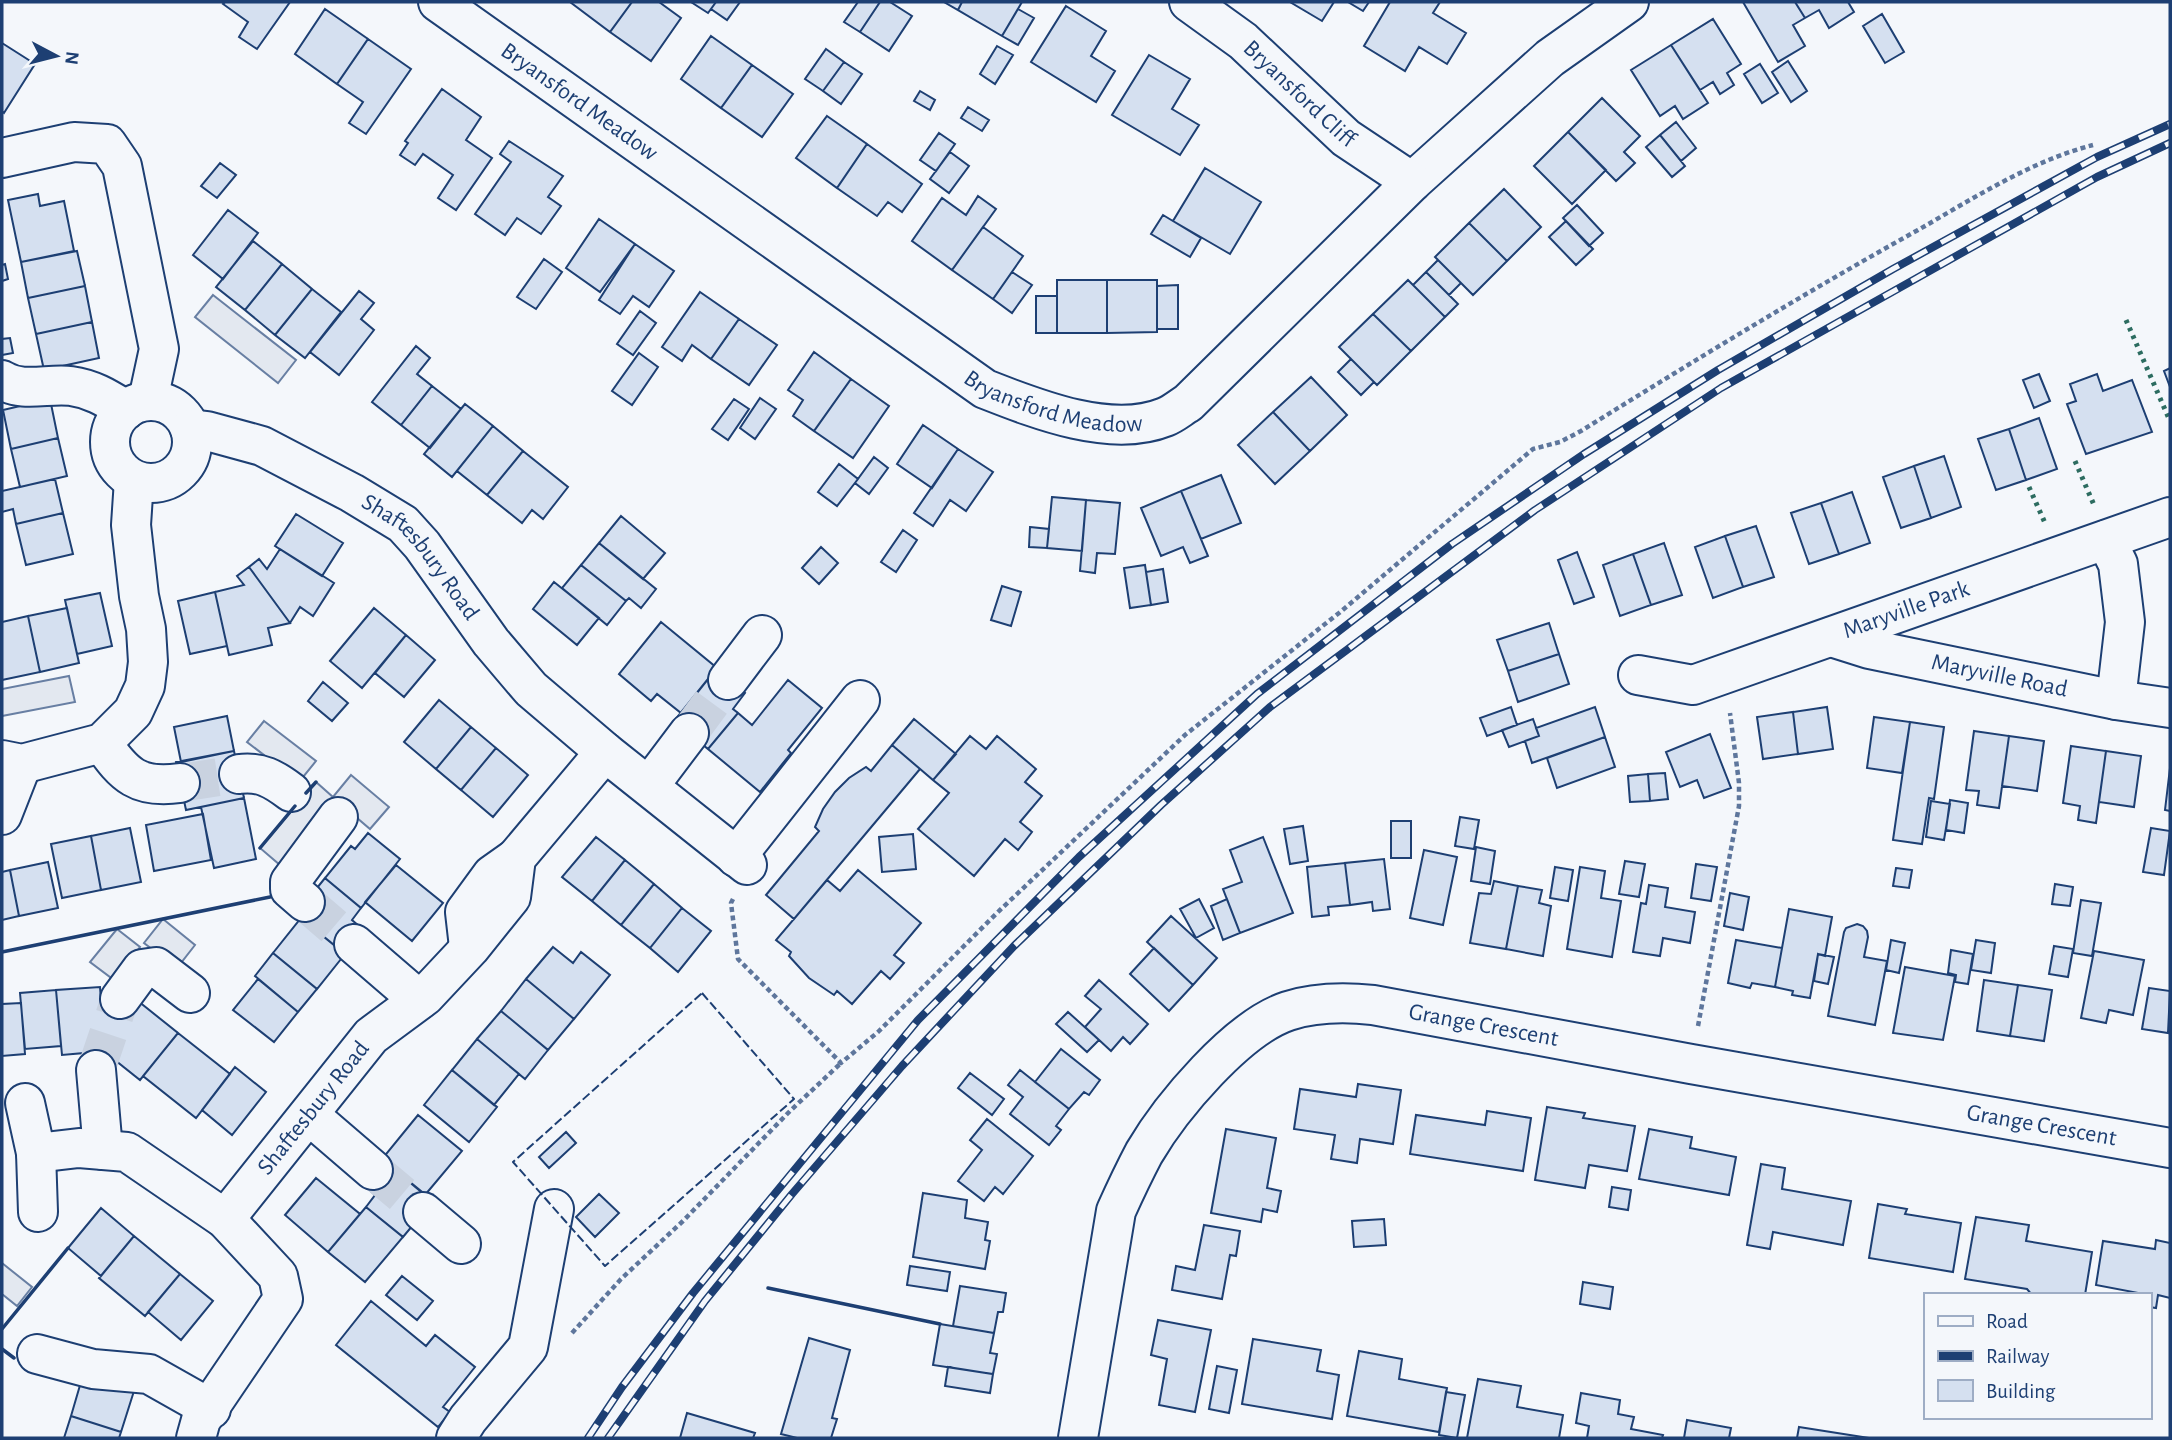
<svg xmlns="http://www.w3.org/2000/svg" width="2172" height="1440" font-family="'Alegreya Sans',sans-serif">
<rect width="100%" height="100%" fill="#f4f7fb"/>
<path fill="#e3e8f0" stroke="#687fa3" stroke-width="2" d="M213,295L296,360L278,383L195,317Z
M69,676L75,702L2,716V689Z
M264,721L316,761L299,782L247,742Z
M351,775L389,807L370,829L336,800L280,865L260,848L316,782L333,797Z
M163,919L195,945L177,968L144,943Z
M117,929L140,947L114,980L90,962Z
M2,1263L32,1287L17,1306L2,1294Z"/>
<path fill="#d5e0f0" stroke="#1d3f73" stroke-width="2" d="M225,2H290L257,49L239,37L248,22L223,4Z
M570,2H632L610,32Z
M632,2H659L681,18L651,61L610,32Z
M691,2H716L708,13Z
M716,2H740L727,20L711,9Z
M858,2H880L860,32L844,22Z
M880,2H890L912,16L889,51L860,32Z
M944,2H962L958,10Z
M962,2H1022L1002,36L958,10Z
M1290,2H1334L1322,21Z
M1348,2H1369L1363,11Z
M1390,2H1440L1433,13L1466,33L1447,64L1419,47L1405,71L1364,46Z
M1743,2H1795L1805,18L1793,25L1805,46L1778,62Z
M1795,2H1848L1854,12L1829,28L1819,10L1805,18Z
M1066,6L1106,31L1091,56L1115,71L1096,102L1031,62Z
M325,9L368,39L337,84L295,54Z
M1018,9L1034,18L1018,45L1002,36Z
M1882,14L1904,52L1885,63L1863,26Z
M1713,19L1741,64L1727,73L1734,85L1720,94L1713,82L1700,90L1671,45Z
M711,36L752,65L721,108L681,79Z
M368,39L411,69L366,134L349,123L363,102L337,84Z
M2,43L35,64L4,113L2,111Z
M1671,45L1708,103L1683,119L1675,106L1660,116L1631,70Z
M997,46L1013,55L995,84L980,74Z
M826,49L844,62L823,91L805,79Z
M1149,55L1190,79L1172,109L1199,125L1180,155L1112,115Z
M1788,61L1807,91L1791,102L1772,72Z
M844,62L862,74L841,104L823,91Z
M1760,64L1778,93L1762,103L1744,74Z
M752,65L793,94L762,137L721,108Z
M442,89L481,117L466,140L492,158L456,210L438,198L453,175L423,154L415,165L400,155L408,143L405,141Z
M920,91L935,100L930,110L914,101Z
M1602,98L1640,136L1624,152L1635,163L1616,181L1568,132Z
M968,107L989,120L982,131L961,118Z
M827,116L867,144L837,188L796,158Z
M1676,122L1696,148L1681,161L1660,135Z
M1568,132L1606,170L1572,204L1534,166Z
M939,133L955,144L936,171L920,160Z
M1660,135L1685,166L1672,177L1646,147Z
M509,141L563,176L548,197L561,206L541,234L517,218L505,235L475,214L511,162L500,154Z
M867,144L922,184L902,212L888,202L877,216L837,188Z
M950,152L969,166L949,193L930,179Z
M220,163L236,175L217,198L201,186Z
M1205,168L1261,202L1230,254L1173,221Z
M1504,189L1541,227L1507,261L1469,223Z
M38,194L40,206L64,201L74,251L21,262L8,200Z
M978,196L996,209L952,270L912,241L942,198L966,215Z
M1577,205L1603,233L1589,246L1563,218Z
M228,210L258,233L223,279L193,255Z
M1163,215L1201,238L1190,257L1151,234Z
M599,219L635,244L600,292L566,268Z
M1566,221L1593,249L1576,265L1549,237Z
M1469,223L1507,261L1473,295L1435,257Z
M983,227L1023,256L993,299L952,270Z
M253,241L282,264L245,310L216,287Z
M635,244L674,271L649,307L633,296L620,314L599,300Z
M77,251L85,286L28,298L21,262Z
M544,259L562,272L536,309L517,297Z
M1438,260L1461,283L1449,295L1426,272Z
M5,264L8,279L2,281V265Z
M282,264L312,289L275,335L245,310Z
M1012,272L1032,285L1012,313L993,299Z
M1426,272L1458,304L1445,317L1413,285Z
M1057,280H1107V333H1057Z
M1107,280H1157V332L1107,333Z
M1408,280L1445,317L1411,351L1373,314Z
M1178,285V329H1157V286Z
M85,286L92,322L36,334L28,298Z
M312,289L341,312L305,358L275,335Z
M359,291L374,303L361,319L374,330L339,375L310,352Z
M700,292L739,319L711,359L692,345L682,361L662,347Z
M1036,296H1057V333H1036Z
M640,311L656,323L633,355L617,344Z
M1373,314L1411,351L1377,385L1339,347Z
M739,319L777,345L749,385L711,359Z
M92,322L99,358L44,370L36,334Z
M10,338L13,353L2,355V339Z
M416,346L430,358L417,374L432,386L401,425L372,402Z
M814,352L851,379L814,431L793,416L803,400L788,390Z
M639,353L658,367L632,405L612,391Z
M1351,359L1374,382L1361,395L1338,372Z
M2170,368V387L2164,371Z
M2039,374L2050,401L2034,408L2023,380Z
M2097,374L2103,391L2132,380L2152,432L2086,454L2067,404L2076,401L2070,384Z
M1311,377L1347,415L1310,451L1273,412Z
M851,379L889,406L853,458L814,431Z
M432,386L461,409L430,448L401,425Z
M760,398L776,409L755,439L740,428Z
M50,399L58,438L11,449L3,410Z
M734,399L749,409L728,440L712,429Z
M465,404L493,426L452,477L424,454Z
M1273,412L1310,451L1275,484L1238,445Z
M2039,418L2057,469L2026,480L2009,429Z
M923,425L958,449L932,488L897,464Z
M493,426L523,451L487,495L457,471Z
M2009,429L2026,480L1996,490L1978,439Z
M58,438L67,476L20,487L11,449Z
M958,449L993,472L966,511L950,500L933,526L914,513Z
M523,451L568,487L543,519L532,510L522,523L487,495Z
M1944,456L1961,507L1931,518L1914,466Z
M874,457L888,468L869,494L855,483Z
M839,464L858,479L837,506L818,492Z
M1914,466L1931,518L1901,528L1883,477Z
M1221,475L1241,523L1201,539L1181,491Z
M55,479L63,513L16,524L13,509L2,512V491Z
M1181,491L1208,556L1190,563L1183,547L1161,556L1141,508Z
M1852,492L1870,543L1839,554L1821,503Z
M1052,497L1086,500L1082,551L1047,548Z
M1086,500L1120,503L1115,554L1097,553L1095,573L1080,571Z
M1821,503L1839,554L1809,564L1791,513Z
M63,513L73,554L26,565L16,524Z
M296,514L343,543L322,576L275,546Z
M621,516L665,553L643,579L599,543Z
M1756,526L1774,577L1743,587L1725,536Z
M1030,527L1049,529L1047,548L1029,547Z
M903,530L917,540L896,572L881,562Z
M1725,536L1743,587L1713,598L1695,547Z
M599,543L656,589L641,608L629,598L626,601L581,565Z
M1664,543L1682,595L1651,605L1633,554Z
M821,547L838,563L819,584L802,568Z
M280,549L334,583L313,616L300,607L290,623L249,567L259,559L267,569Z
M1577,552L1594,597L1574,604L1558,560Z
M1633,554L1651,605L1620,616L1603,565Z
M581,565L626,601L607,625L562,588Z
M1145,565L1151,605L1130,608L1124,568Z
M249,567L290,623L268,628L272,645L229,655L215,592L244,585L237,576Z
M1163,569L1168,602L1151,605L1146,572Z
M554,582L599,618L577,645L533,609Z
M1002,586L1021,592L1011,626L991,620Z
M215,592L227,646L190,654L178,601Z
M100,593L112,646L77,654L65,600Z
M67,608L79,663L40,672L28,616Z
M374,608L406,635L362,688L330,661Z
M28,616L40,672L2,680V622Z
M661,622L717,668L681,713L657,694L651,701L619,674Z
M1549,623L1559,654L1508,671L1497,640Z
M406,635L435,660L404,697L375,673Z
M1559,654L1569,684L1518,702L1508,671Z
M716,669L745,693L733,709L738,713L708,749L674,721Z
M788,680L822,708L788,750L791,753L760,792L708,749L738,713L752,725Z
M323,682L348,703L332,721L308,701Z
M439,700L471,727L436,769L404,742Z
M1511,707L1517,725L1487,736L1480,718Z
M1595,707L1605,737L1532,763L1525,741L1539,736L1536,728Z
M1827,707L1833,749L1798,754L1793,712Z
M1793,712L1798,754L1763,759L1757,717Z
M227,716L234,751L181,762L174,727Z
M1874,717L1910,722L1902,773L1867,768Z
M914,719L956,754L933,780L892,745Z
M1533,719L1539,736L1509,747L1502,730Z
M1910,722L1944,727L1934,799L1929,798L1922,844L1893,840Z
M471,727L496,748L461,790L436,769Z
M1974,731L2009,736L1999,808L1977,805L1979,791L1966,790Z
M1710,734L1731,788L1704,798L1697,780L1680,787L1666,752Z
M970,736L986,749L997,736L1036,769L1025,782L1042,796L1020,822L1032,832L1018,850L1005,839L974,876L918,829L949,793L933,780Z
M2009,736L2044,741L2037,791L2002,786Z
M1605,737L1615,767L1557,788L1547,758Z
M892,745L920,769L794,919L766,895L819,831L815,827L823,809L835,792L849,778L866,767L871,771Z
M2071,746L2106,751L2096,823L2078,820L2080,806L2063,803Z
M496,748L528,775L493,817L461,790Z
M234,751L244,798L186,810L176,762Z
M2106,751L2141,756L2134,807L2099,802Z
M2170,768V811L2165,810Z
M1665,773L1668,799L1650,801L1648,774Z
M1648,774L1650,801L1630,802L1628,776Z
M244,798L256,859L214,868L201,807Z
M1950,800L1968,803L1964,833L1946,830Z
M1931,801L1950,804L1944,840L1926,837Z
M203,814L211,860L154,871L146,825Z
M1460,817L1479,820L1474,849L1455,846Z
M1391,821H1411V858H1391Z
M1303,826L1308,861L1290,864L1284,829Z
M130,828L141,882L101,890L91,836Z
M2151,828L2170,831L2164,875L2143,872Z
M368,833L400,859L361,908L325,878L351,846L355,849Z
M913,834L916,869L882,872L879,837Z
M91,836L101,890L62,898L51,844Z
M596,837L625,860L592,901L562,877Z
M1263,837L1293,913L1240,933L1223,889L1242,882L1230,850Z
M1476,847L1495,851L1490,884L1471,881Z
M1424,850L1457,857L1443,925L1410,918Z
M1384,859L1390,909L1373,911L1372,902L1350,905L1345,863Z
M625,860L654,884L621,925L592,901Z
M1625,861L1645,864L1639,897L1619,894Z
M48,862L58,908L19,916L10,870Z
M1345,863L1350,905L1328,907L1329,915L1312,917L1307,867Z
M1696,864L1717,867L1711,901L1691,898Z
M396,865L443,903L412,941L365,902Z
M1555,867L1573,870L1568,901L1550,898Z
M1580,867L1605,871L1601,898L1621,901L1612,957L1567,949Z
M1896,868L1912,870L1909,888L1893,886Z
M10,870L19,916L2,920V872Z
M858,870L921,923L894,955L904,963L890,979L881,971L852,1004L837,991L834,995L809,978L789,956L791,952L776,940L827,880L840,891Z
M325,878L361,908L352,920L365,931L345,954L296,914Z
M1494,881L1518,886L1506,949L1470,943L1479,893L1491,894Z
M654,884L682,908L650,948L621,925Z
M2055,884L2073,887L2070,906L2052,904Z
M1649,885L1668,888L1665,907L1695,912L1690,943L1663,938L1660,956L1633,952L1641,903L1646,904Z
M1518,886L1542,890L1539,903L1551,906L1543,956L1506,949Z
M1730,893L1749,897L1743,930L1724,926Z
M1199,899L1214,928L1196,938L1180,909Z
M1227,899L1240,933L1223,940L1211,906Z
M2081,900L2101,903L2092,956L2073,953Z
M682,908L711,931L678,972L650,948Z
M1789,909L1832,917L1825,956L1818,954L1810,998L1792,995L1793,991L1775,987Z
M1171,916L1217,958L1193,985L1147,942Z
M301,918L345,954L317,989L273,953Z
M1857,924L1863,926L1867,931L1868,937L1864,957L1887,961L1875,1025L1828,1016L1844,932L1846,928Z
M1736,940L1782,948L1775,987L1752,983L1750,988L1728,983Z
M1891,940L1905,943L1899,973L1886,970Z
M1976,940L1995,943L1991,973L1971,970Z
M2054,946L2073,949L2068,977L2049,974Z
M553,947L573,963L581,952L610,975L574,1019L526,979Z
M1154,948L1193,985L1169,1011L1130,974Z
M1951,950L1973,954L1968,984L1955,982L1956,975L1948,973Z
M2094,951L2144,960L2133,1015L2109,1010L2106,1023L2081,1018Z
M273,953L317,989L298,1012L255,976Z
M1818,954L1834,957L1828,984L1814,981Z
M1905,967L1955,976L1943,1040L1893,1033Z
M258,979L298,1012L274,1042L233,1010Z
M526,979L574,1019L548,1050L501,1011Z
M1099,980L1148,1024L1130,1044L1123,1037L1111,1051L1085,1027L1101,1009L1085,996Z
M1984,980L2018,985L2010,1036L1977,1031Z
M2018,985L2052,990L2044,1041L2010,1036Z
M100,987L101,1001H138L178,1033L140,1080L116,1061L111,1075L81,1065L85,1053L62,1055L56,990Z
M2149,988L2170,991L2168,1033L2142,1029Z
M56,990L61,1046L25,1049L20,993Z
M21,1003L25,1054L2,1056V1004Z
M501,1011L548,1050L525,1079L477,1039Z
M1068,1012L1099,1040L1087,1052L1056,1024Z
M178,1033L230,1074L196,1118L143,1076Z
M477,1039L519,1074L494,1105L452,1070Z
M1061,1049L1100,1080L1089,1095L1084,1092L1069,1109L1035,1082Z
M235,1067L266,1092L232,1135L202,1110Z
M452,1070L497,1107L469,1142L424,1105Z
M1020,1070L1069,1109L1056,1126L1061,1130L1049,1145L1010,1114L1023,1097L1008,1085Z
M970,1073L1004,1099L992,1115L958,1088Z
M1358,1084L1401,1090L1393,1144L1360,1139L1357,1163L1331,1159L1335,1135L1294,1129L1300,1089L1356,1097Z
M1547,1107L1585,1113L1583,1118L1635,1126L1627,1171L1589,1165L1585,1188L1535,1180Z
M1487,1111L1531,1118L1523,1171L1410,1154L1416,1115L1485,1125Z
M418,1115L462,1151L425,1195L382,1159Z
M987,1119L1033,1156L1003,1194L995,1187L984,1201L958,1181L982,1150L970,1140Z
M1226,1129L1276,1138L1267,1188L1281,1191L1277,1212L1263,1209L1261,1222L1211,1213Z
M1649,1129L1692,1137L1690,1148L1736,1157L1729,1195L1639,1179Z
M566,1132L576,1143L549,1168L539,1157Z
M382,1159L433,1201L403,1237L366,1207L375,1195L362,1183Z
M1761,1164L1785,1168L1782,1189L1851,1201L1843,1245L1773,1232L1770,1249L1747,1245Z
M316,1178L360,1214L328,1252L285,1215Z
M1612,1187L1631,1190L1628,1210L1609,1207Z
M923,1193L967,1200L965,1218L988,1222L985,1240L990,1241L985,1269L913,1257Z
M599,1194L619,1213L595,1237L576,1217Z
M1878,1204L1907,1209L1905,1214L1961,1223L1953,1272L1869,1258Z
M366,1207L403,1237L365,1282L328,1252Z
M101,1208L134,1236L101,1276L68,1248Z
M1976,1217L2029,1225L2026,1241L2092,1252L2085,1295H2032L2027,1289L1965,1279Z
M1384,1219L1386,1245L1354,1247L1352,1221Z
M1204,1225L1240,1231L1236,1256L1230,1255L1222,1299L1172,1290L1176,1266L1195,1270Z
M134,1236L180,1274L145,1316L99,1278Z
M2156,1240L2170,1243V1298L2158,1295L2156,1308L2149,1307V1295L2096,1285L2103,1241L2155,1249Z
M910,1266L950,1272L947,1291L907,1285Z
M180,1274L213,1301L181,1340L148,1312Z
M402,1276L433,1301L417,1320L386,1295Z
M1583,1282L1613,1287L1610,1309L1580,1304Z
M960,1286L1006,1293L1003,1312H998L994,1333L953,1326Z
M371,1301L426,1346L435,1335L475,1367L443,1407L450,1412L438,1427L336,1345Z
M1158,1320L1211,1330L1195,1412L1159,1405L1167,1359L1151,1355Z
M940,1324L994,1333L990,1353L997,1354L993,1374L933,1365Z
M809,1338L850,1350L832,1418L837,1419L831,1438H797L781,1434Z
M1253,1339L1321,1350L1317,1371L1339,1375L1332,1419L1242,1404Z
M1359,1351L1402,1359L1399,1379L1447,1388L1439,1432L1347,1416Z
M1217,1366L1237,1370L1229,1413L1209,1409Z
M948,1367L993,1374L990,1393L945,1386Z
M83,1375L134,1391L121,1432L71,1416Z
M1478,1379L1521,1386L1517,1407L1563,1415L1559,1438H1467Z
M1446,1392L1465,1395L1457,1438L1439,1435Z
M1581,1393L1620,1400L1618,1414L1634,1417L1631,1429L1663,1435L1662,1438H1587L1589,1426L1576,1423Z
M687,1413L755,1433L753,1438H680Z
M71,1416L121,1432L119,1438H64Z
M1687,1420L1731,1428L1729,1438H1684Z
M1799,1427L1869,1438H1797Z"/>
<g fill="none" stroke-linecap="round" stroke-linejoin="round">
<path stroke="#c9d2e0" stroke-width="38" stroke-dasharray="38 19" stroke-linecap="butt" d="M689,733L728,680
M180,783L239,774
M305,902L354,944
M96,1070L120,999
M373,1170L423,1212"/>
<defs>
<g id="minor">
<path id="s1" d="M438,2L985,389C1036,409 1111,439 1165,417C1173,414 1181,407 1188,403L1412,182L1550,58L1629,2"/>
<path id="s2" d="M1189,2L1243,41L1346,138L1412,182"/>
<path d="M2,158L74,142L107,144L122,166L159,349L148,400"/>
<path d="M2,380C23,393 48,383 71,386C93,389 108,399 126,410"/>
<circle cx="151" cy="442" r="41"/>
<path id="s3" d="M190,429L207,431L262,446L352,493L403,524L422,545L491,642L531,689L605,752L747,865"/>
<path d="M2106,540L2118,564L2125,622L2116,700"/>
<path id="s4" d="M1831,637L1869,649L2116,700L2170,708"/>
<path id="s5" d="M1638,675L1693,685L2170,517"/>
<path d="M728,680L762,635"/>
<path d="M102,743C124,775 138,789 180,783"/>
<path d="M2,760L22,764L102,743L133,712L145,686L148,662L146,629L139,596L131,525L134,480"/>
<path d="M239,774C260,771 274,779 291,792"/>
<path d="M649,786L689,733"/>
<path d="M2,815L22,764"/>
<path d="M736,857L860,700"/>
<path d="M305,902L290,889V882L338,817"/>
<path d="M354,944L419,1000"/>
<path d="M469,947L465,912L492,875L516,858"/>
<path d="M120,999L142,969L156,967L190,993"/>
<path d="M96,1070L103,1150"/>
<path d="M25,1103L36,1153L38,1212"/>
<path d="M309,1115L373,1170"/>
<path d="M36,1153L79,1148L127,1152L225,1219L278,1276L283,1299L201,1420L196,1438"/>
<path d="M423,1212L461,1244"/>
<path id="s6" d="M225,1219L371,1036L425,996L470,948L511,897L516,858L605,752"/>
<path d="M37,1354L93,1369L149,1374L211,1409"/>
<path d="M456,1438L468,1419L528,1347L554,1209"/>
<path id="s7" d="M1078,1438L1116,1211C1125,1191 1134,1172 1144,1153C1171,1107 1237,1028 1288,1011C1316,1002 1344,1002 1373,1005L1691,1064L2170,1148"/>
</g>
</defs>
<use href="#minor" stroke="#1d3f73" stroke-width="42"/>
<path stroke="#5e769c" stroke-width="4.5" stroke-dasharray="5 3.5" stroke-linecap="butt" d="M733,899L731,903L738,959L841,1063L878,1032L999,911L1185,735L1339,613L1533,449L1560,442L1581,431C1692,362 1803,294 1918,230C1974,198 2031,161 2093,145
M1698,1026L1739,806V783L1730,713
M572,1333L621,1279L683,1221L790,1111L841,1063"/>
<use href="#minor" stroke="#f4f7fb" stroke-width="38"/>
<defs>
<path id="rail" d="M588,1438L622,1387L693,1293L918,1020L1079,857L1257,694L1452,544L1584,454L1718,370L1893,269L2097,157L2170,124
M608,1438L705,1301L792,1194L902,1066L1014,946L1161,805L1270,707L1535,510L1721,388L2097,177L2170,143"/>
</defs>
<use href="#rail" stroke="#1d3f73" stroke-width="8"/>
<use href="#rail" stroke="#f4f7fb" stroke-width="5" stroke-dasharray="16" stroke-linecap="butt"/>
<path stroke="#2c6c60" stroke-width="5" stroke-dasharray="3.5 5" stroke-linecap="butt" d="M2126,320L2170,421
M2075,461L2094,505
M2029,487L2045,523"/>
<path stroke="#1d3f73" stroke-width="2" stroke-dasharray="9 3.5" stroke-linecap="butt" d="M702,993L794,1099L605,1266L513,1162Z"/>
<path stroke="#1d3f73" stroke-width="3.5" d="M306,793L316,782
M260,848L295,806
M2,952L270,897
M768,1288L940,1324
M2,1329L68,1248
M2,1349L14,1358"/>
</g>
<g text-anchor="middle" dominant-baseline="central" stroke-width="5" stroke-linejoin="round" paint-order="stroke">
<g font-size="24" fill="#1d3f73" stroke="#f4f7fb">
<text stroke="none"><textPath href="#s2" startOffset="144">Bryansford Cliff</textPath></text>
<text stroke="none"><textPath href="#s1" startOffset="173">Bryansford Meadow</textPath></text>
<text stroke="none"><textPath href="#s1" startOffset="740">Bryansford Meadow</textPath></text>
<text stroke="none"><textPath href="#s3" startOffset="271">Shaftesbury Road</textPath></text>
<text stroke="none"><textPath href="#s5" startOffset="282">Maryville Park</textPath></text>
<text stroke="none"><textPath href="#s4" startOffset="173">Maryville Road</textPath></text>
<text stroke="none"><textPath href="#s7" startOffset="698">Grange Crescent</textPath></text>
<text stroke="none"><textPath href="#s6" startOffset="142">Shaftesbury Road</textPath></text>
<text stroke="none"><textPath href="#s7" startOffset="1265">Grange Crescent</textPath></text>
</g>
</g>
<rect width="2172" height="1440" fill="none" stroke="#1d3f73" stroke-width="7"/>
<rect x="1924" y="1293" width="228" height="126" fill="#f4f7fb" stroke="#9eadc5" stroke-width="2"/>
<rect x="1938" y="1316" width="35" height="10" fill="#f4f7fb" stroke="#9eadc5" stroke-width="2"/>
<text x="1986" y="1328" font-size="21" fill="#1d3f73">Road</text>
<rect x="1938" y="1351" width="35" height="10" fill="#1d3f73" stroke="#9eadc5" stroke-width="2"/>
<text x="1986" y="1363" font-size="21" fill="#1d3f73">Railway</text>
<rect x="1938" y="1380" width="35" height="21" fill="#d5e0f0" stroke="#9eadc5" stroke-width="2"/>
<text x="1986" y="1398" font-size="21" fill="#1d3f73">Building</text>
<g transform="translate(56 56) rotate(97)" stroke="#f4f7fb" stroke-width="5" paint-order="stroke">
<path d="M0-5L12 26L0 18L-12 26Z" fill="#1d3f73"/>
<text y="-10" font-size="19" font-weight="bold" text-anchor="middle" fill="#1d3f73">N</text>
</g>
</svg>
